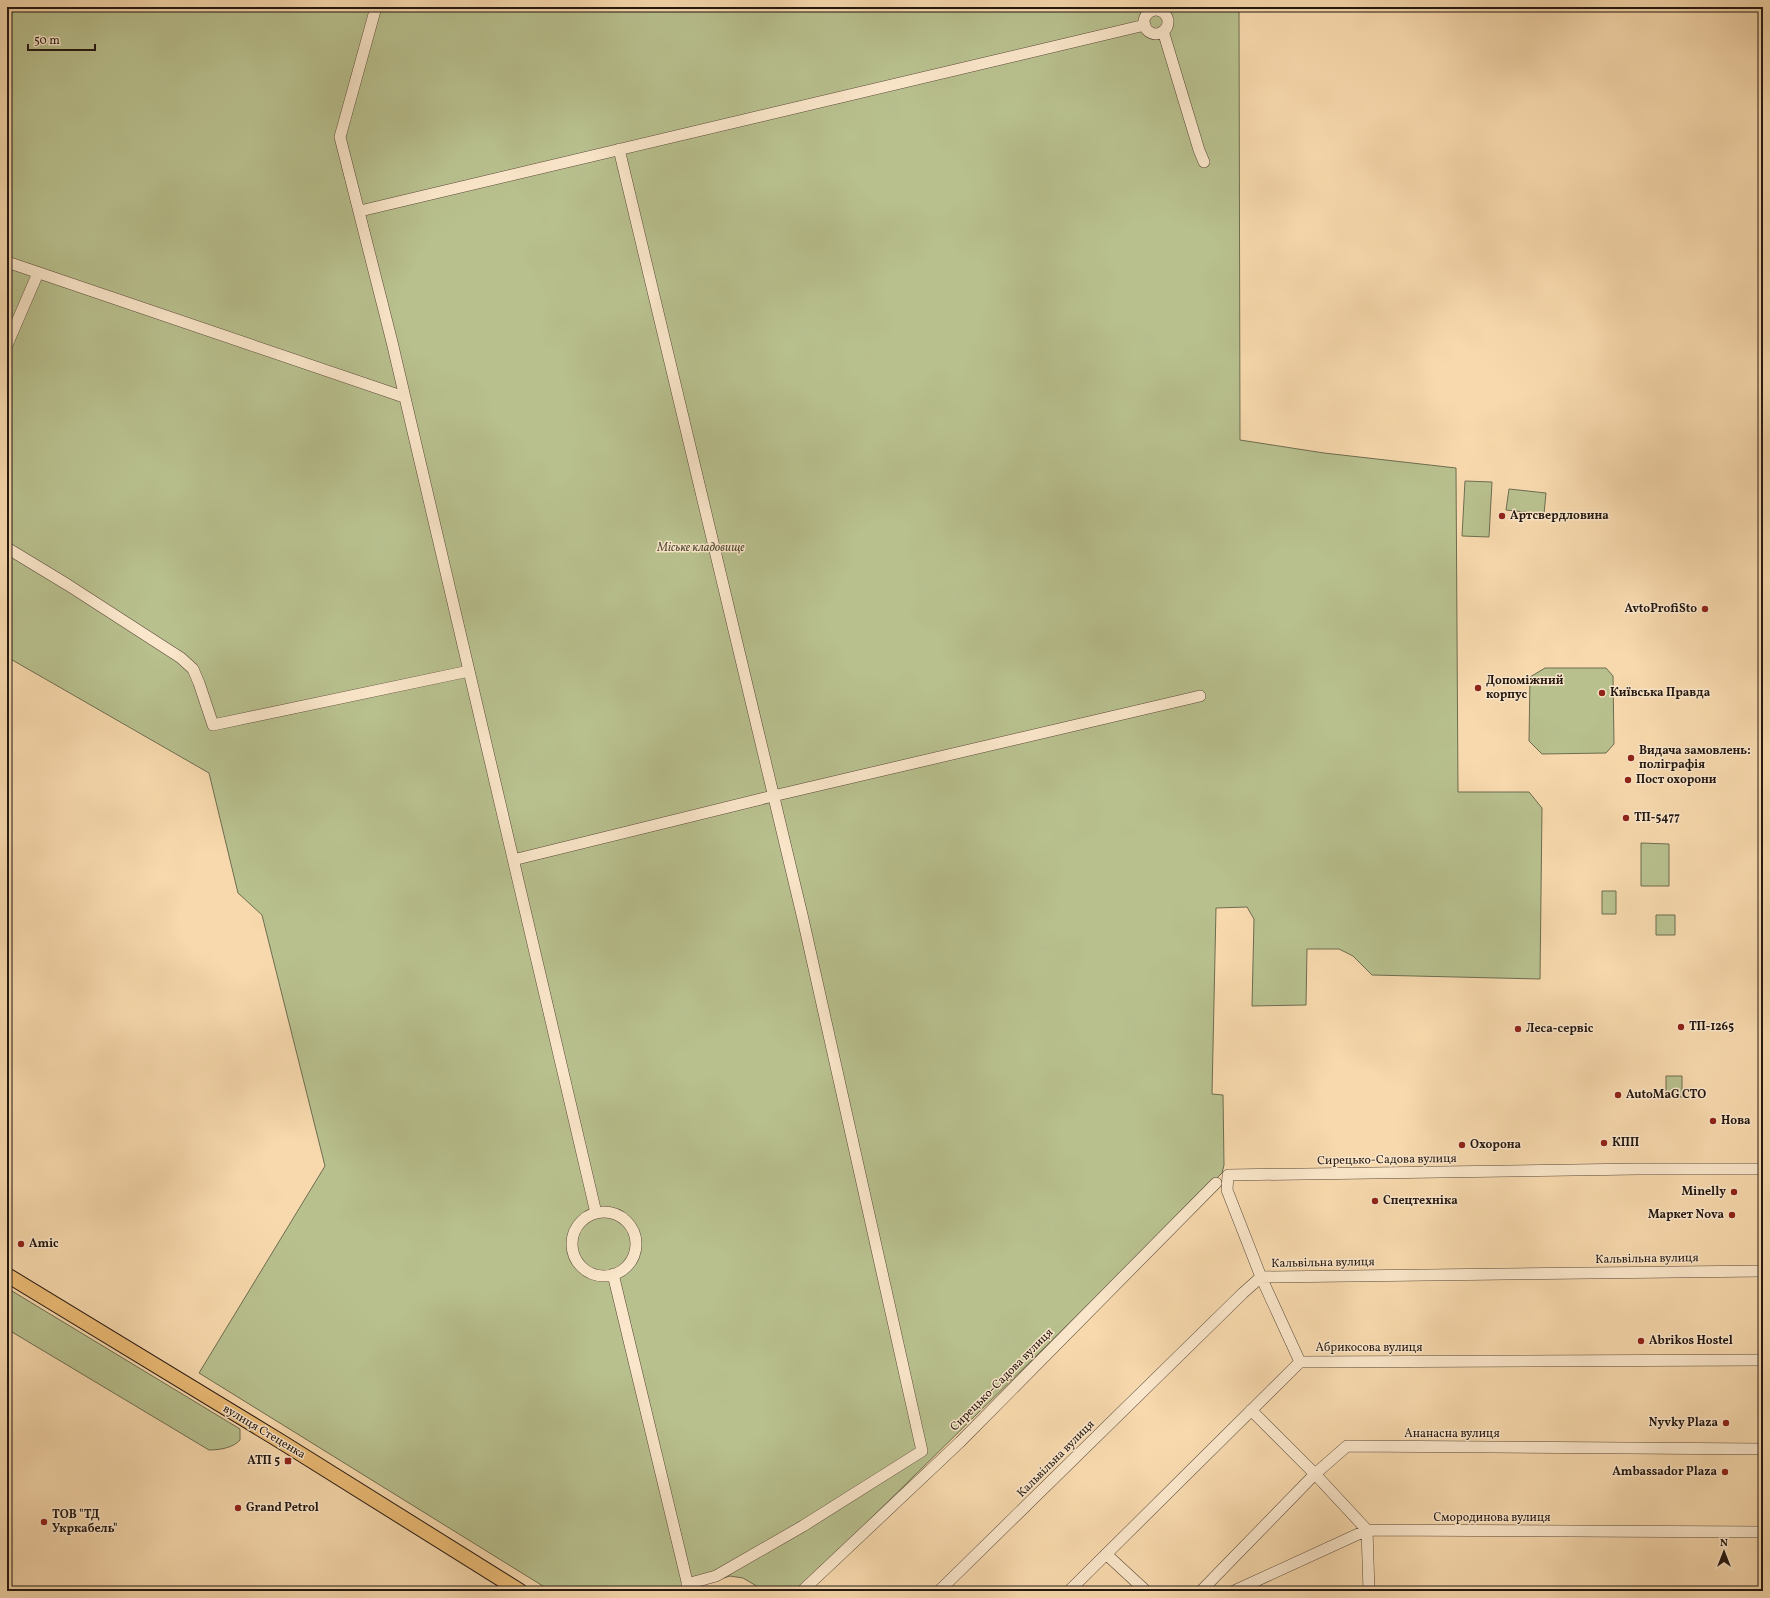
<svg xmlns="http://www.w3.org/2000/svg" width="1770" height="1598" font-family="Vollkorn,serif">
<rect width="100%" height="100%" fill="#f7d9ad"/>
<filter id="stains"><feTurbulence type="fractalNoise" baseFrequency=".005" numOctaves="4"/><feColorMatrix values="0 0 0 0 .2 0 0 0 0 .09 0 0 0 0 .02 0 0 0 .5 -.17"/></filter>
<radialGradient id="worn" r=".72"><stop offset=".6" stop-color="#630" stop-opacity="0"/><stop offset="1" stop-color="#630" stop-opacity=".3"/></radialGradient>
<path fill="#b8c08e" stroke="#6e6c50" d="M7,7H1239L1240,440L1324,453L1456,468L1458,792H1529L1542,808L1540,979L1372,975L1353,956L1339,949H1307L1306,1005L1252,1006L1254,919L1247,907L1216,908L1212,1094L1223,1095L1224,1165L1222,1173L854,1535L795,1591H765L743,1578L730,1576L698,1586L699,1591H551L199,1373L325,1166L262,915L238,893L209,773L7,657Z
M1465,481L1492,482L1489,537L1462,536Z
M1509,489L1546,493L1544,514L1506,510Z
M1545,668H1606L1613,676L1614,744L1606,753L1542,754L1529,741L1530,677Z
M1641,843L1669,844V886H1641Z
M1602,891H1616V914H1602Z
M1656,915H1675V935H1656Z
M1666,1076H1682V1097H1666Z
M7,1288L240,1429V1440C233,1448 219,1450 209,1450L7,1329Z"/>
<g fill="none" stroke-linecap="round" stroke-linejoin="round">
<defs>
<path id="minor" d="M376,7L340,137L392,342L596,1213
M1144 22a12 12 0 1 1 24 0a12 12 0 1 1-24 0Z
M1163,31L1199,150L1204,162
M619,149L803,919L922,1451L803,1526L716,1576L687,1584
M360,211L1145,25
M7,262L404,397
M7,345L38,273
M7,548L68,585L181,658L193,669L199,683L213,725L469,671
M513,860L773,796L1200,696
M572 1244a32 32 0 1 1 64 0a32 32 0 1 1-64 0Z
M613,1274L689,1590
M1300,1362L1261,1277L1227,1190L1228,1175L1637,1169H1763
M1251,1410L1315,1474L1367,1530L1369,1591
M1106,1554L1146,1591
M802,1591L960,1442L1216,1183
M939,1591L1243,1293L1261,1277L1763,1271
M1069,1591L1300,1362L1763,1360
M1201,1591L1315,1474L1347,1446L1763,1449
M1234,1591L1367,1530L1763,1532"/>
<path id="major" d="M7,1275L280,1441L520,1591"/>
</defs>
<use href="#minor" stroke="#584838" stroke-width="12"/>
<use href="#major" stroke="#231711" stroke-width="16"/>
<use href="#minor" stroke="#fae6ca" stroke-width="11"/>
<use href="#major" stroke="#ecbc76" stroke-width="14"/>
</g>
<g fill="#8f2418" stroke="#fae6ca" stroke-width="1.5">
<circle cx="1502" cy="516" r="4"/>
<circle cx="1705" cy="609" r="4"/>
<circle cx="1478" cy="688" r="4"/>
<circle cx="1602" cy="693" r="4"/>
<circle cx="1631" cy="758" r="4"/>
<circle cx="1628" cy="780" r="4"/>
<circle cx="1626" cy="818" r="4"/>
<circle cx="1681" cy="1027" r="4"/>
<circle cx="1518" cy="1029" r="4"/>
<circle cx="1618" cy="1095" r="4"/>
<circle cx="1713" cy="1121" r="4"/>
<circle cx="1604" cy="1143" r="4"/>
<circle cx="1462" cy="1145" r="4"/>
<circle cx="1734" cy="1192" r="4"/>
<circle cx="1375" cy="1201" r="4"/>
<circle cx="1732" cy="1215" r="4"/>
<circle cx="21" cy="1244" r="4"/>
<circle cx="1641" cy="1341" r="4"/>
<circle cx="1726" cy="1423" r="4"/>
<rect x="284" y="1457" width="8" height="8" rx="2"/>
<circle cx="1725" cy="1472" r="4"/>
<circle cx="238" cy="1508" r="4"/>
<circle cx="44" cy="1522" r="4"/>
</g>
<g text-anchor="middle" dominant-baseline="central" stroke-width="3" stroke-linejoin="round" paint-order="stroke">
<g font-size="12" font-weight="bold" fill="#231711" stroke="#fae6ca" text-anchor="start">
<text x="1510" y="516">Артсвердловина</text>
<text x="1697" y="609" text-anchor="end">AvtoProfiSto</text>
<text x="1486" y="681">Допоміжний<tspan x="1486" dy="14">корпус</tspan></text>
<text x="1610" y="693">Київська Правда</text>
<text x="1639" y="751">Видача замовлень:<tspan x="1639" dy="14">поліграфія</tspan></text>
<text x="1636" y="780">Пост охорони</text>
<text x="1634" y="818">ТП-5477</text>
<text x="1689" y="1027">ТП-1265</text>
<text x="1526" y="1029">Леса-сервіс</text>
<text x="1626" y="1095">AutoMaG СТО</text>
<text x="1721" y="1121">Нова</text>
<text x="1612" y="1143">КПП</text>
<text x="1470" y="1145">Охорона</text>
<text x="1726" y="1192" text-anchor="end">Minelly</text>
<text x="1383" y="1201">Спецтехніка</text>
<text x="1724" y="1215" text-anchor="end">Маркет Nova</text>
<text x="29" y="1244">Amic</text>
<text x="1649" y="1341">Abrikos Hostel</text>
<text x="1718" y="1423" text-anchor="end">Nyvky Plaza</text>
<text x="280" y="1461" text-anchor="end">АТП 5</text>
<text x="1717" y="1472" text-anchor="end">Ambassador Plaza</text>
<text x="246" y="1508">Grand Petrol</text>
<text x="52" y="1515">ТОВ "ТД<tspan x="52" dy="14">Укркабель"</tspan></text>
</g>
<g font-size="12" font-style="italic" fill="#504a36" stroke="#fae6ca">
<text x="701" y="548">Міське кладовище</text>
</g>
<g font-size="12" fill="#231711" stroke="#fae6ca">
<text transform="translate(1387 1160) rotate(-1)">Сирецько-Садова вулиця</text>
<text transform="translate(1647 1259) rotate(-1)">Кальвільна вулиця</text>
<text transform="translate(1323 1263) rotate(-1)">Кальвільна вулиця</text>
<text x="1369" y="1348">Абрикосова вулиця</text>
<text transform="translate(1002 1380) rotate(-45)">Сирецько-Садова вулиця</text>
<text transform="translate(264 1432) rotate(31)">вулиця Стеценка</text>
<text x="1452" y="1434">Ананасна вулиця</text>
<text transform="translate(1056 1459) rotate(-45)">Кальвільна вулиця</text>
<text x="1492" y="1518">Смородинова вулиця</text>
</g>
</g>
<rect width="1770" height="1598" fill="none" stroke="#f7d9ad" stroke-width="24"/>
<rect x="8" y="8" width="1754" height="1582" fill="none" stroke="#231711" stroke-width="2"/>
<rect x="12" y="12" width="1746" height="1574" fill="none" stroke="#231711"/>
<g transform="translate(1724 1552)" stroke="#fae6ca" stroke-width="3" paint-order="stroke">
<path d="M0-3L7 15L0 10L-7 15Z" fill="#231711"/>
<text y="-6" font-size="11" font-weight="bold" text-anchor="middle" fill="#231711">N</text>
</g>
<path d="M28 44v6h67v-6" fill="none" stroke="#231711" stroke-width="2"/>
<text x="34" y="44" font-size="12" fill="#231711" stroke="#fae6ca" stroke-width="3" paint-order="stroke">50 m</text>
<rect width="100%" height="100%" filter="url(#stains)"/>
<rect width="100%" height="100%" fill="url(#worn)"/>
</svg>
